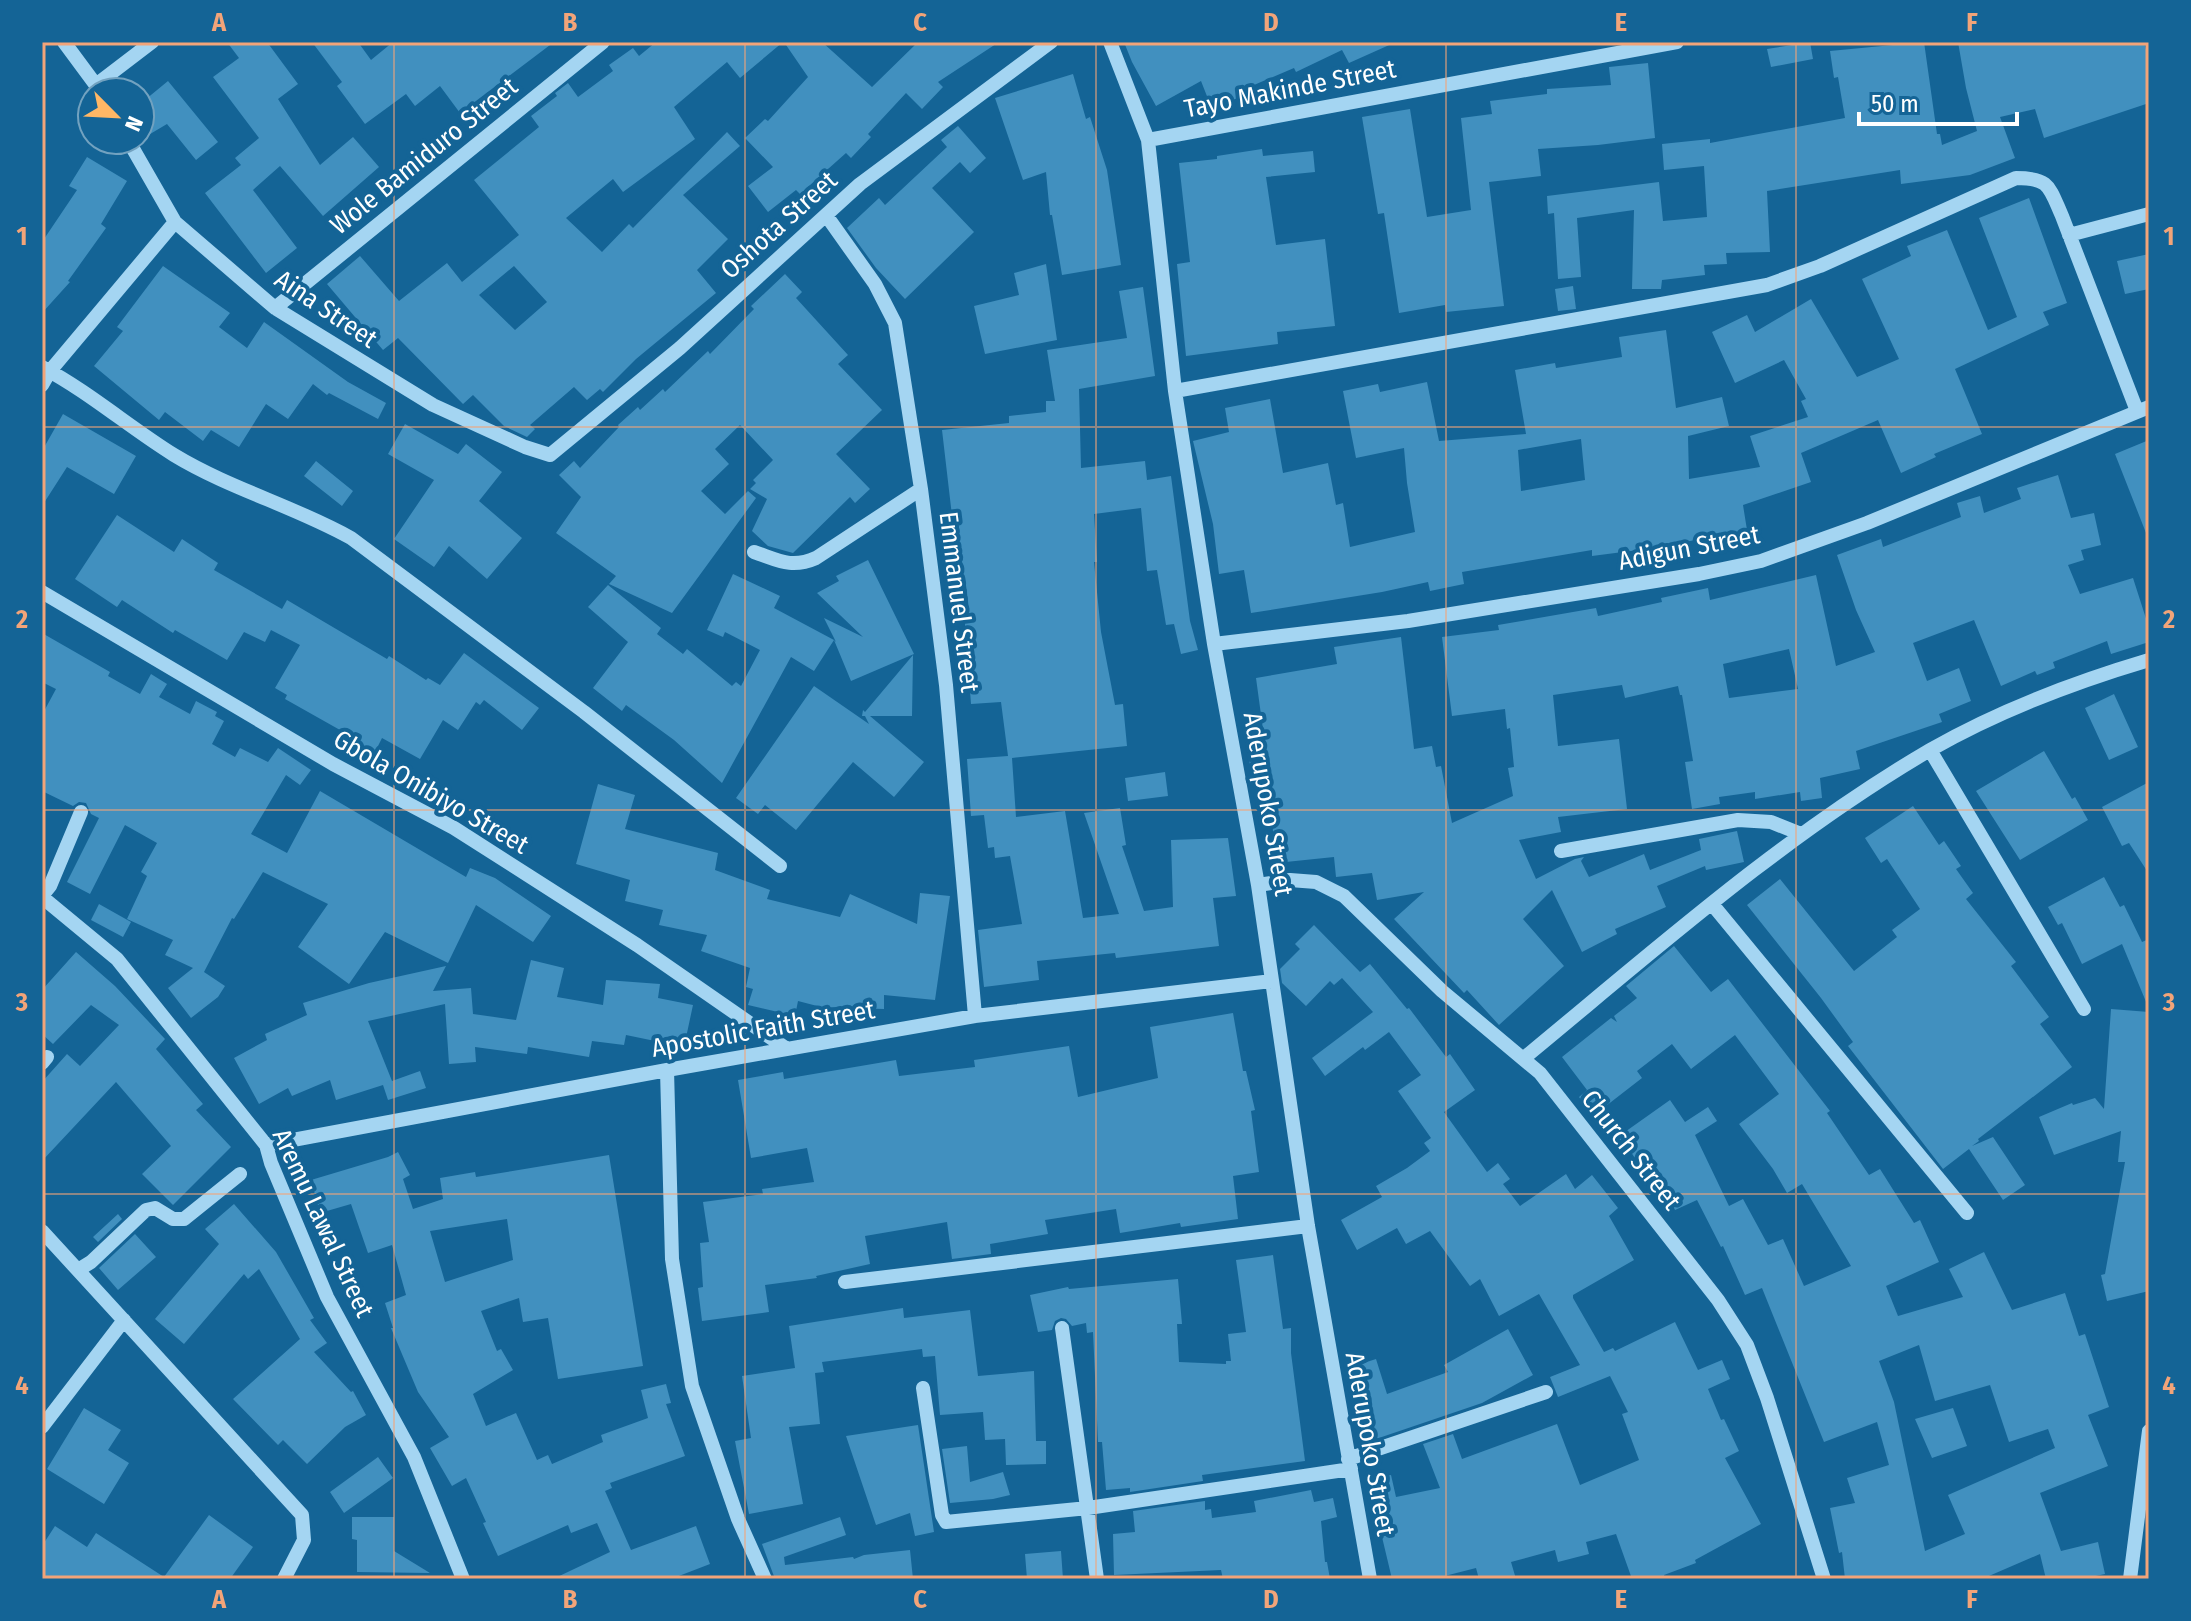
<svg xmlns="http://www.w3.org/2000/svg" width="2191" height="1621" font-family="'Fira Sans Condensed',sans-serif">
<rect width="100%" height="100%" fill="#146496"/>
<path fill="#4190bf" fill-rule="evenodd" d="M227,42H267L298,84L278,99L320,165L353,137L379,167L323,216L280,166L253,190L297,248L266,273L205,193L241,165L235,158L259,138L213,77L239,58Z
M312,42H358L371,60L393,42H554L460,113L440,86L415,106L406,94L365,124L337,86L342,82Z
M656,42H783L740,78L727,62L674,107L695,139L623,192L613,179L566,218L602,252L629,224L633,228L727,132L740,146L683,195L728,239L697,270L716,293L636,359L603,392L600,389L587,400L574,387L530,425L535,429L527,437L504,426L473,395L463,404L398,338L383,350L327,284L360,256L399,301L447,263L462,282L519,235L474,180L539,127L531,116L557,96L555,93L568,83L578,97L613,71L609,65L633,48L639,56ZM514,266L547,302L515,330L479,295Z
M784,42H822L872,87L918,42H999L938,82L943,87L922,109L906,93L868,134L871,137L851,158L846,153L800,194L796,190L768,212L748,186L773,167L745,138L765,119L768,121L808,77Z
M1124,42H1396L1349,63L1342,50L1296,72L1294,68L1254,85L1256,90L1212,109L1201,81L1156,106L1132,62Z
M1810,42L1813,59L1771,67L1767,49Z
M1924,42L1937,134H1940L1942,145L1977,131L1966,88L1958,42H2144L2149,62V103L2044,138L2035,109L2000,117L2015,158L1970,175L1901,184L1900,170L1767,191L1770,252L1726,253L1727,264L1704,265L1705,275L1662,280L1661,289H1632L1634,210L1577,218L1581,277L1558,279L1554,213L1548,214L1547,196L1659,182L1663,221L1707,217L1704,166L1664,170L1662,144L1710,139V143L1845,118L1838,77L1834,78L1830,51Z
M1648,63L1655,138L1598,145L1538,149L1541,176L1489,182L1504,306L1446,312L1445,305L1399,313L1384,213L1378,214L1362,117L1410,109L1427,217L1471,210L1461,118L1492,114L1490,101L1547,94V89L1611,85L1609,67Z
M1073,74L1086,119L1090,117L1107,170L1121,265L1062,275L1052,215H1050L1046,172L1023,180L995,98Z
M168,81L218,142L196,160L167,124L140,140V104Z
M958,126L986,158L970,173L960,162L932,188L974,232L905,299L876,268L847,228L879,198L885,205L947,147L941,140Z
M1262,149L1263,156L1313,151L1315,172L1266,177L1276,245L1325,239L1335,326L1277,332L1278,344L1186,356L1177,264L1190,262L1179,163L1217,159V156Z
M87,157L127,181L101,224L106,228L68,281L70,282L42,313V242L77,190L69,186Z
M2029,198L2067,303L2043,312L2049,325L1955,369L1982,434L1934,454L1936,457L1901,473L1878,420L1801,453L1811,482L1743,505L1747,530L1654,548L1592,556V550L1462,572L1464,584L1430,591L1428,582L1382,592L1251,613L1244,570L1219,574L1213,524L1193,441L1229,432L1225,408L1270,399L1283,473L1328,463L1336,505L1343,503L1350,547L1415,532L1407,483L1404,448L1356,458L1343,391L1378,384L1380,392L1427,382L1439,441L1526,434L1515,370L1555,363L1556,368L1622,357L1619,337L1666,330L1676,408L1722,397L1729,426L1688,436L1689,479L1760,467L1750,436L1808,417L1801,401L1806,399L1784,360L1735,383L1712,332L1747,315L1755,332L1811,299L1857,377L1899,359L1862,279L1911,256L1907,246L1947,230L1988,330L2017,317L1979,218ZM1581,439L1585,480L1521,491L1518,450Z
M2149,254V289L2125,294L2117,261Z
M1046,264L1057,340L985,354L974,306L1019,295L1014,273Z
M163,266L230,313L219,327L247,348L264,322L348,382L386,403L378,419L329,393L327,395L313,384L288,419L266,404L239,447L211,430L203,441L165,412L159,420L94,366L123,331L117,327Z
M785,274L802,292L796,298L848,355L838,364L882,410L836,454L870,489L855,503L850,497L793,553L768,546L752,531L767,499L750,489L756,483L753,480L773,460L740,425L715,449L729,464L701,491L725,514L748,491L756,498L672,613L609,584L616,576L556,533L581,497L559,475L574,461L580,468L619,427L618,425L638,407L640,410L663,389L665,392L708,351L710,354L754,309L751,306Z
M1573,286L1576,309L1558,311L1555,289Z
M1143,287L1155,376L1079,389L1081,468L1145,461L1147,480L1171,476L1190,621L1198,650L1181,654L1174,624L1166,625L1157,570L1147,571L1141,508L1094,514L1097,562H1094L1101,632L1115,705L1123,704L1127,746L1012,758L1016,817L1065,811L1083,918L1119,914L1084,813L1120,808L1126,845L1122,846L1144,911L1173,907L1171,840L1228,838L1236,896L1213,898L1219,946L1116,958L1115,953L1037,961L1039,980L984,987L978,930L1022,924L1010,856L995,858L994,847L988,848L984,815L971,816L967,759L1008,756L1001,702L971,704L964,611L969,610L965,577L955,578L951,534L954,533L942,430L1009,423V416L1046,412V401H1055L1047,350L1127,338L1119,291Z
M63,414L136,456L114,494L67,467L42,506V451Z
M405,424L458,454L466,444L502,472L479,501L522,538L487,579L449,546L434,567L394,539L434,480L388,454Z
M2149,440V538H2148L2115,454Z
M316,461L353,491L342,506L304,476Z
M2058,475L2071,518L2094,513L2101,545L2081,550L2084,560L2068,565L2080,594L2133,578L2149,628V642L2111,654L2107,641L2053,662L2055,668L2037,675L2035,671L2001,686L1974,620L1913,643L1927,681L1959,668L1971,701L1939,714L1942,722L1856,751L1860,769L1820,778L1822,798L1801,801L1800,792L1755,799V792L1719,797L1720,804L1692,809L1685,762L1693,761L1682,695H1680L1678,686L1625,698L1622,685L1553,695L1558,746L1619,739L1627,809L1558,817L1561,832L1519,840L1536,879L1575,859L1584,857L1581,861L1589,877L1644,854L1650,870L1701,850L1699,839L1737,831L1744,862L1706,870L1705,866L1657,886L1666,907L1615,929L1617,934L1582,952L1552,890L1523,919L1564,966L1499,1025L1467,990L1464,993L1394,919L1424,892L1377,900L1372,873L1336,877L1334,857L1276,863L1267,769L1251,771L1246,740L1264,737L1256,678L1337,664L1334,647L1401,637L1414,749L1432,746L1436,767L1441,766L1452,823L1513,796L1508,768L1514,767L1510,728L1507,729L1505,709L1452,716L1442,637L1499,630L1498,625L1596,608L1598,616L1662,602L1661,598L1708,588L1710,600L1816,575L1836,666L1875,652L1856,610L1837,555L1881,539L1883,547L1961,517L1957,503L1980,496L1984,513L2021,499L2017,488ZM1789,649L1798,689L1729,698L1723,664Z
M117,515L174,552L182,539L218,563L214,570L282,609L287,600L387,659L389,656L426,680L428,678L440,685L464,653L539,708L522,730L484,700L480,705L476,702L458,730L443,720L420,759L382,738L372,758L335,739L340,730L285,699L287,695L275,688L300,645L271,630L265,642L244,632L227,660L175,630L173,633L122,600L117,607L75,579Z
M868,560L914,654L851,681L834,640L836,642L824,618L863,637L817,593L839,581L836,576Z
M733,574L780,596L774,608L834,640L814,671L791,657L722,783L674,740L626,705L622,711L593,688L628,642L588,607L608,585L661,628L657,634L683,654L687,649L732,686L736,682L741,686L760,650L725,632L723,637L707,630Z
M42,633L110,672L108,676L140,694L151,674L167,684L159,697L190,714L196,701L217,712L215,716L224,721L212,744L235,757L240,748L268,762L278,748L311,770L300,785L286,775L251,834L287,853L320,791L466,877L470,868L495,878L551,916L533,942L476,905L448,963L385,932L349,984L298,947L328,904L263,872L234,919L232,918L204,972L225,986L218,997L191,1018L168,988L193,968L165,955L173,940L127,919L147,876L141,872L157,843L125,825L90,894L67,882L99,818L91,814L86,803L79,802L73,806L42,791V715L56,689L42,682Z
M913,655L912,716H870L924,762L894,797L853,762L796,830L765,805L758,814L736,798L814,686L869,724L865,716H862L863,710L865,712Z
M2114,694L2138,747L2109,760L2085,708Z
M2044,751L2072,799L2075,797L2088,820L2020,860L1976,791Z
M1165,772L1168,796L1128,801L1125,778Z
M2149,782V874L2129,843L2122,846L2102,807Z
M598,784L635,795L625,829L718,853L715,870L770,890L767,899L840,917L850,894L917,924L920,893L950,896L935,1000L884,995V1009L821,1007L798,1001L795,1016L748,1005L753,989L746,987L750,968L701,951L707,935L659,925L663,910L625,901L630,880L576,864Z
M1913,806L1939,845L1944,841L1961,866L1956,869L1973,893L1966,899L2016,962L2011,966L2049,1017L2040,1024L2072,1067L1978,1139L1979,1141L1972,1146L1993,1137L2025,1185L2003,1200L1969,1149L1943,1169L1848,1046L1853,1042L1821,998L1747,905L1780,879L1854,971L1897,937L1892,930L1920,909L1887,859L1881,863L1865,838Z
M2104,877L2120,907L2124,905L2142,942L2149,939V1009L2122,944L2082,964L2062,923L2058,925L2048,907Z
M99,904L131,922L123,937L91,920Z
M1314,925L1360,972L1370,964L1407,1009L1409,1008L1446,1057L1450,1054L1475,1090L1444,1112L1487,1172L1498,1163L1510,1179L1503,1184L1520,1206L1566,1174L1575,1189L1592,1175L1618,1208L1609,1216L1634,1260L1573,1295V1298L1604,1352L1613,1348L1615,1351L1675,1322L1698,1370L1722,1360L1730,1379L1708,1389L1721,1420L1724,1419L1739,1451L1725,1458L1761,1524L1695,1560L1696,1563L1664,1575L1665,1579H1632L1616,1534L1586,1542L1589,1554L1558,1562L1555,1550L1511,1562L1516,1579H1479L1476,1568L1433,1579H1392L1382,1537H1379L1367,1480L1391,1475L1396,1497L1440,1488L1423,1444L1453,1434L1462,1459L1557,1424L1580,1485L1639,1460L1622,1414L1628,1412L1610,1376L1558,1397L1550,1377L1580,1365L1539,1294L1499,1316L1480,1279L1470,1286L1430,1231L1406,1244L1397,1228L1357,1250L1341,1220L1382,1197L1376,1186L1407,1168L1430,1151L1424,1143L1431,1138L1398,1091L1421,1075L1389,1032L1365,1050L1363,1047L1325,1076L1312,1058L1373,1012L1342,978L1334,985L1330,981L1306,1006L1282,983L1280,969L1300,949L1295,944Z
M1674,946L1711,992L1728,979L1830,1111L1827,1113L1869,1175L1880,1169L1914,1223L1920,1220L1939,1262L1886,1286L1898,1316L1963,1297L1949,1269L1984,1252L2012,1310L2065,1293L2079,1336L2085,1334L2109,1407L2088,1415L2108,1466L2040,1493L2061,1551L2098,1542L2105,1574L2081,1579H2046L2040,1554L1982,1579H1845L1842,1552L1839,1553L1830,1508L1855,1503L1847,1478L1889,1465L1877,1422L1824,1442L1762,1288L1745,1295L1723,1246L1721,1247L1697,1200L1675,1210L1652,1163L1642,1169L1629,1149L1625,1152L1615,1139L1670,1100L1685,1122L1708,1107L1717,1121L1695,1135L1729,1206L1743,1199L1768,1245L1783,1239L1804,1286L1851,1266L1802,1184L1787,1193L1773,1169L1739,1124L1779,1094L1735,1035L1691,1069L1672,1044L1637,1071L1642,1078L1593,1116L1579,1097L1587,1090L1562,1057L1611,1018L1617,1022L1614,1016L1637,998L1626,986ZM1919,1345L1935,1401L1990,1385L2009,1442L2048,1429L2055,1448L1948,1495L1965,1534L1925,1551L1894,1402L1879,1361Z
M76,952L115,986L165,1039L156,1049L203,1104L196,1110L231,1147L173,1205L142,1174L171,1146L116,1082L42,1161V1082L67,1054L80,1066L119,1025L91,1005L53,1044L42,1034V990Z
M531,960L564,968L557,997L603,1005L606,980L660,984L658,998L693,1005L684,1047L626,1035L624,1045L592,1041L589,1057L528,1047L527,1054L475,1047L476,1062L449,1064L445,1004L368,1021L392,1081L420,1071L426,1088L388,1100L383,1085L336,1100L330,1080L292,1096L288,1088L259,1104L234,1058L267,1040L265,1034L307,1015L303,1003L369,983L446,966L433,991L471,988L473,1014L516,1020Z
M2111,1009L2149,1012V1291L2107,1301L2101,1275L2105,1274L2125,1162H2118L2121,1131L2054,1155L2039,1117L2072,1103L2073,1105L2095,1098L2104,1109Z
M1233,1013L1243,1071H1246L1255,1110L1251,1111L1259,1172L1233,1176L1238,1219L1181,1227L1180,1223L1120,1233L1116,1209L1045,1220L1048,1234L990,1244L991,1254L952,1259L947,1222L865,1236L870,1264L816,1276L817,1278L765,1285L769,1312L702,1321L698,1288L703,1287L700,1243L709,1242L703,1202L763,1194L762,1189L814,1182L807,1148L751,1158L738,1080L783,1072L784,1079L896,1060L899,1076L975,1067L974,1060L1069,1046L1078,1097L1158,1078L1150,1027Z
M398,1152L410,1175L403,1179L413,1209L443,1199L440,1178L475,1172L476,1177L609,1155L643,1366L558,1379L548,1318L523,1322L519,1298L481,1311L497,1351L501,1349L513,1370L473,1394L486,1426L516,1413L537,1460L548,1455L552,1464L603,1442L601,1435L648,1418L641,1390L666,1384L671,1403L666,1404L685,1456L610,1483L612,1488L605,1491L631,1550L696,1526L710,1564L671,1579H553L610,1552L597,1523L571,1533L568,1525L498,1556L483,1523L486,1522L466,1478L452,1486L430,1448L449,1437L418,1392L391,1328H393L385,1303L406,1295L392,1245L368,1253L351,1204L320,1213L311,1180L388,1157ZM507,1219L513,1260L445,1282L430,1231Z
M234,1204L276,1252L314,1318L310,1320L327,1343L314,1352L351,1392L353,1391L366,1415L345,1427L307,1464L283,1440L278,1445L233,1399L300,1339L259,1269L248,1279L244,1274L184,1344L155,1319L219,1244L205,1229Z
M118,1214L122,1219L98,1242L93,1237Z
M135,1234L156,1257L118,1290L99,1268Z
M1273,1255L1283,1329L1291,1328V1353L1305,1461L1202,1475L1203,1481L1130,1492V1488L1106,1490L1102,1442H1098L1093,1332L1087,1333L1086,1323L1072,1326L1066,1319L1061,1318L1055,1321L1052,1330L1038,1332L1030,1295L1068,1287L1069,1289L1178,1279L1182,1324H1177L1179,1362L1226,1364V1361H1231L1228,1334L1246,1332L1236,1260Z
M903,1308L904,1318L970,1310L978,1376L1034,1371L1036,1441H1046V1464L1006,1465L1005,1439L985,1440L983,1412L940,1415L935,1356L923,1357L922,1349L822,1362L824,1372L815,1373L820,1424L789,1427L803,1504L749,1514L735,1441L751,1438L742,1376L795,1368L789,1326Z
M1508,1329L1533,1375L1482,1403L1370,1441L1348,1368L1376,1359L1387,1394L1448,1372L1444,1365Z
M84,1408L121,1430L108,1450L129,1463L104,1504L47,1469Z
M1953,1408L1967,1446L1932,1458L1915,1419Z
M918,1425L934,1532L915,1536L910,1513L876,1525L846,1436Z
M967,1446L970,1482L1003,1472L1010,1495L993,1499L950,1503L942,1449Z
M378,1457L393,1478L344,1513L330,1492Z
M1311,1490L1314,1502L1333,1498L1337,1517L1321,1521L1325,1562H1327L1330,1579H1223L1221,1570L1114,1575L1113,1534L1135,1532L1133,1511L1205,1501V1510L1211,1509L1212,1518L1256,1512L1254,1501Z
M209,1515L253,1547L230,1579H42V1546L55,1526L87,1547L96,1533L164,1577Z
M352,1517H394V1551L430,1573L357,1572V1540L352,1539Z
M840,1517L846,1535L784,1557L785,1565L853,1557L854,1559L864,1555L910,1550L913,1579H775L762,1544Z
M1061,1551L1063,1579H1027L1025,1554Z"/>
<g fill="none" stroke-linecap="round" stroke-linejoin="round">
<path stroke="#a4d5f2" stroke-width="14" d="M64,42L101,92
M1110,42L1148,140L1175,391L1214,644L1258,885L1308,1226L1370,1579
M97,84L152,42
M128,140L175,222L275,308L433,405L525,447L550,455L680,348L860,184L1051,42
M1148,140L1677,42
M826,215L875,284L895,323L921,489L946,685L975,1016
M2069,235L2149,214
M275,308L603,42
M42,367C89,392 129,427 174,455C230,489 294,506 351,538L584,712L780,866
M42,385L50,371L175,222
M1175,391L1767,285L1820,266L2016,178C2050,178 2049,187 2062,216L2137,411
M754,552C778,560 791,569 816,558L921,489
M42,592L333,764L454,828L637,945L787,1049
M1214,644L1408,621L1699,574L1761,561L1867,523L2149,407
M1930,750L2084,1009
M1561,851L1738,820L1771,822L1801,834
M1258,885L1290,880L1316,882L1344,896L1442,991L1540,1073L1718,1300L1747,1345L1767,1398L1824,1579
M42,896L50,886L81,812
M42,897L117,959L266,1145L271,1163L327,1297L414,1457L463,1579
M1712,904L1967,1213
M1524,1058C1655,950 1783,836 1930,750C1998,711 2075,682 2149,660
M42,1063L47,1057
M667,1070L672,1259L692,1386L738,1519L765,1579
M266,1145L667,1070L975,1016L1272,981
M42,1231L302,1515L304,1540L284,1579
M78,1270L91,1262L146,1210L155,1208L173,1219H184L240,1174
M845,1282L1308,1226
M1062,1328L1097,1579
M923,1388L942,1515L946,1522L1088,1508L1351,1469
M42,1427L124,1320
M1348,1459L1546,1392
M2130,1579L2149,1431"/>
</g>
<path fill="none" stroke="#f2a479" stroke-width="2" stroke-opacity="0.55" d="M394,42V1579M745,42V1579M1096,42V1579M1446,42V1579M1796,42V1579M42,427H2149M42,810H2149M42,1194H2149"/>
<g text-anchor="middle" dominant-baseline="central" stroke-width="8" stroke-linejoin="round" paint-order="stroke">
<g font-size="26" fill="#fff" stroke="#146496">
<text transform="translate(1290 89) rotate(-11)">Tayo Makinde Street</text>
<text transform="translate(424 156) rotate(-39)">Wole Bamiduro Street</text>
<text transform="translate(779 225) rotate(-42)">Oshota Street</text>
<text transform="translate(326 309) rotate(34)">Aina Street</text>
<text transform="translate(1689 548) rotate(-11)">Adigun Street</text>
<text transform="translate(959 602) rotate(83)">Emmanuel Street</text>
<text transform="translate(431 792) rotate(30)">Gbola Onibiyo Street</text>
<text transform="translate(1268 804) rotate(80)">Aderupoko Street</text>
<text transform="translate(763 1029) rotate(-10)">Apostolic Faith Street</text>
<text transform="translate(1631 1150) rotate(52)">Church Street</text>
<text transform="translate(323 1223) rotate(65)">Aremu Lawal Street</text>
<text transform="translate(1370 1444) rotate(80)">Aderupoko Street</text>
</g>
</g>
<rect width="2191" height="1621" fill="none" stroke="#146496" stroke-width="88"/>
<g transform="translate(116 116) rotate(114)"><circle r="38" fill="#146496" stroke="#72a2c0" stroke-width="2"/>
<path d="M0-6L14 30L0 20L-14 30Z" fill="#ffb765"/>
<text y="-12" font-size="22" font-weight="bold" text-anchor="middle" fill="#ffffff">N</text>
</g>
<path d="M1859 112v12h158v-12" fill="none" stroke="#ffffff" stroke-width="4"/>
<text x="1871" y="112" font-size="24" fill="#ffffff" stroke="#146496" stroke-width="6" paint-order="stroke">50 m</text>
<rect x="44" y="44" width="2103" height="1533" fill="none" stroke="#f2a479" stroke-width="3"/>
<g font-size="26" text-anchor="middle" font-weight="bold" fill="#f2a479">
<text x="219" y="31">A</text>
<text x="570" y="31">B</text>
<text x="920" y="31">C</text>
<text x="1271" y="31">D</text>
<text x="1621" y="31">E</text>
<text x="1972" y="31">F</text>
<text x="22" y="245">1</text>
<text x="2169" y="245">1</text>
<text x="22" y="628">2</text>
<text x="2169" y="628">2</text>
<text x="22" y="1011">3</text>
<text x="2169" y="1011">3</text>
<text x="22" y="1394">4</text>
<text x="2169" y="1394">4</text>
<text x="219" y="1608">A</text>
<text x="570" y="1608">B</text>
<text x="920" y="1608">C</text>
<text x="1271" y="1608">D</text>
<text x="1621" y="1608">E</text>
<text x="1972" y="1608">F</text>
</g>
</svg>
